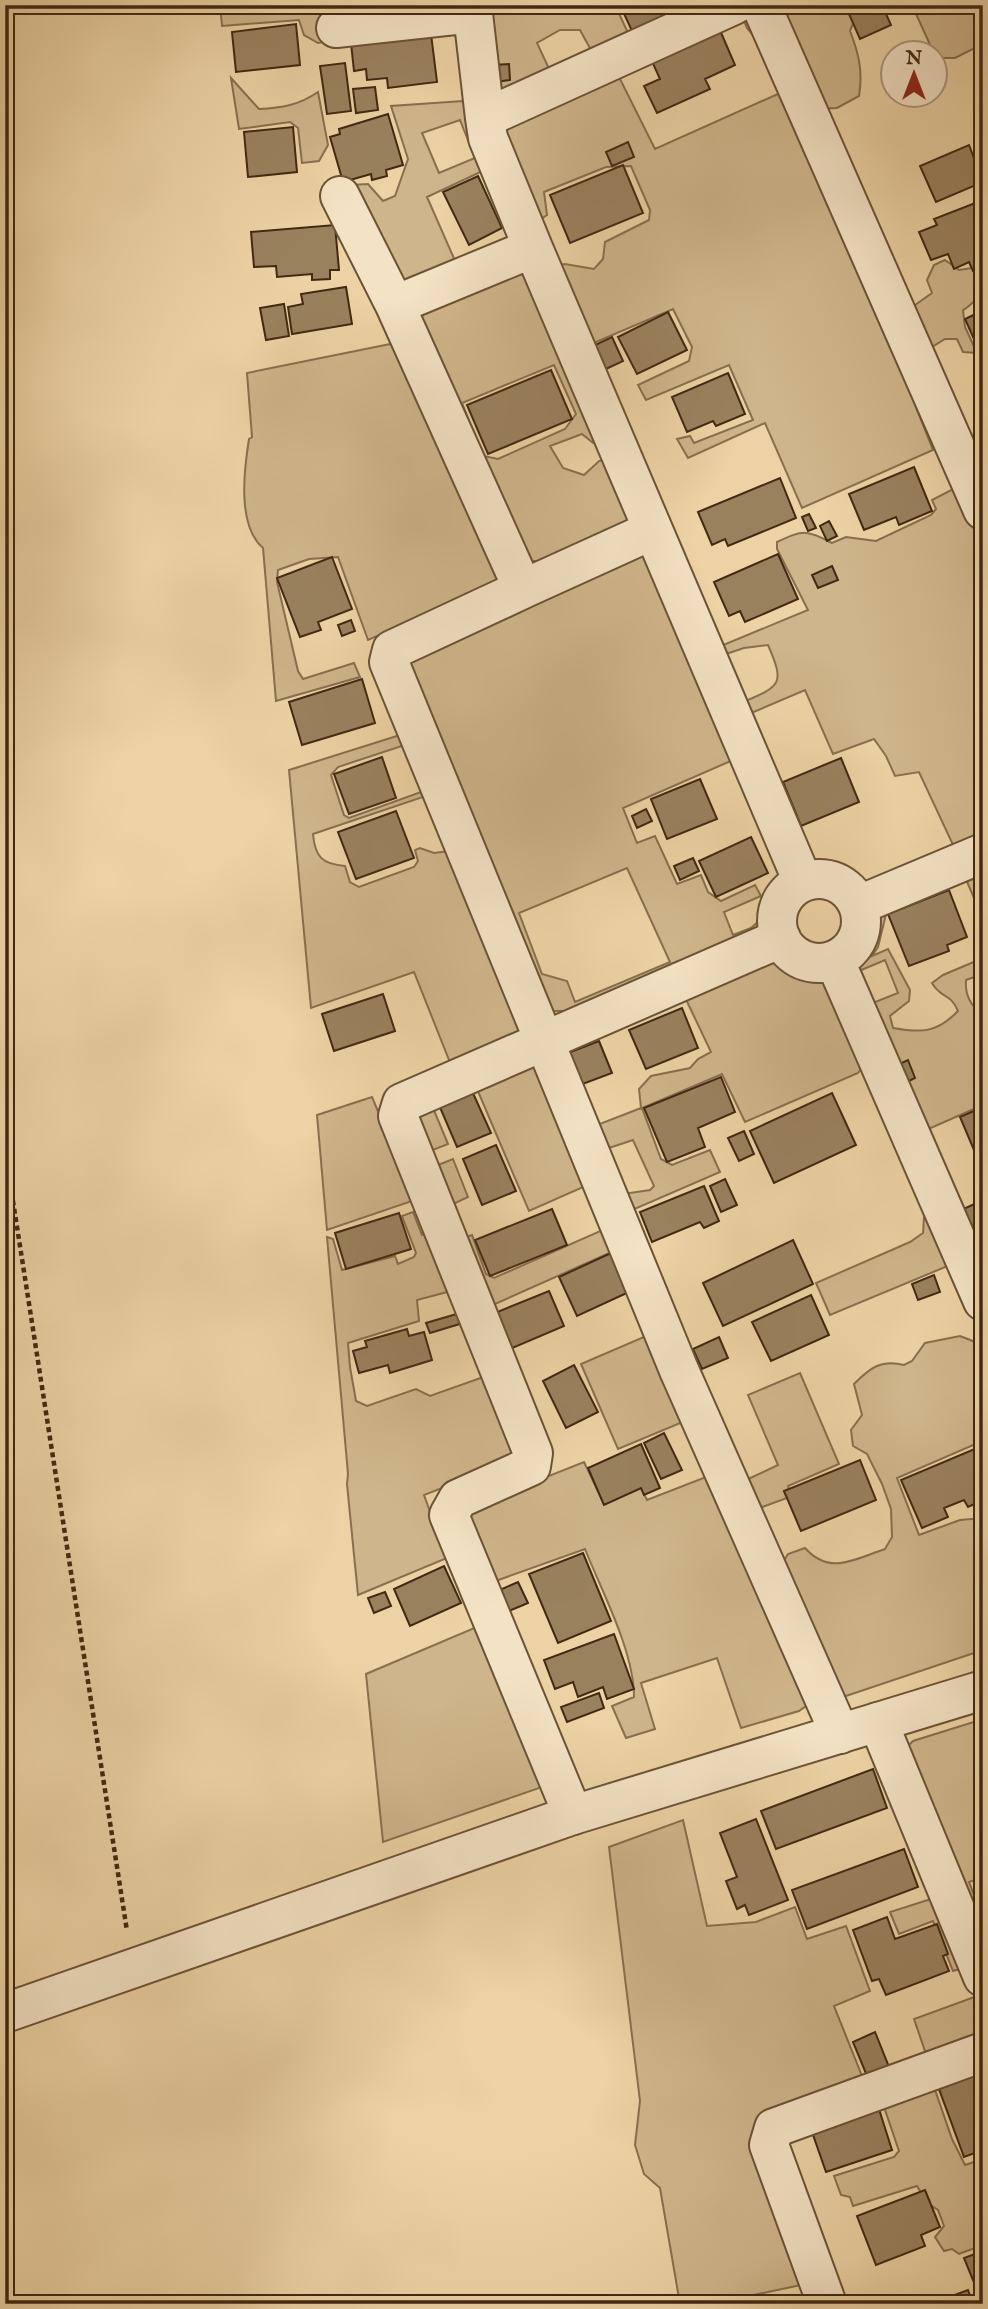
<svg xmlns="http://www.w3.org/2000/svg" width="988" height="2309" font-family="'IM FELL English',serif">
<rect width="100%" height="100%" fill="#ecd2a4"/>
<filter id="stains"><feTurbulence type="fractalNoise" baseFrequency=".00286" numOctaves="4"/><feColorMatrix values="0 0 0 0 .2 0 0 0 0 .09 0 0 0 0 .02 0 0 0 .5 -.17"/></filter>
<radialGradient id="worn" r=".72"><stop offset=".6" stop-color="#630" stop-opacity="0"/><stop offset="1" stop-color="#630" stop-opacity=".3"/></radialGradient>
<path fill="#cfb58b" stroke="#886f4e" stroke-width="2" fill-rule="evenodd" d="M220,5H234L241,9L326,5L329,41L318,43L304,35L299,20L222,26Z
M484,5H615L629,35L592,52L580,30H560L537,43L551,73L511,90L493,86Z
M738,5H860L850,31C859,54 863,72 859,96L837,108L815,109L747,28Z
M912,5H983V44L955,58H936Z
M617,73L655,149L780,93L867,284L933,450L802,508L765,423L688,458L677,439L690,436L694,443L753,420L729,365L646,400L638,385L689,361L692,347L673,309L589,345L555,266L565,264L594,269L603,259L605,242L649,220L650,210L631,166L606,167L544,192L547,215L537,222L500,134L505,123Z
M231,78L259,109C282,108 299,105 318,92L328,145L319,161L302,163L298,128L290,122L239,129Z
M463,101L489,168L427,197L456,263L404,290L350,185L368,184L383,201L395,196L408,159L391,106ZM460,120L475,158L439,173L422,133Z
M945,260L959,270L972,268L979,273L983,271V295C974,299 971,306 963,310L965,327L977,353L963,352L957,339H945L927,350L908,310L932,293L927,280L934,265Z
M528,268L602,440L593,443L582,434L550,446L563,468L584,475L599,461L610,457L632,519L543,561H526L501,576L495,585L368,640L338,557L309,559L278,570L277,582L298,671L303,679L354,663L360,677L276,701L263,548C237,526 244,470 249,439L252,437L247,373L400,342L418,324L425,309ZM554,365L576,414L565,429L498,459L483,456L462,403Z
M955,488L983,549V835L954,847L919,772L895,776L886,756L874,739L833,754L805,690L749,714L743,702C781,686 785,684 768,645L744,648L720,656L716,648L808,610L777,549V542C803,530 806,529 832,543L846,537L876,541L931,515L936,509L932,500Z
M645,549L733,760L623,808L637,843L655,836L677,884L701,875L708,892L721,901L755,885L761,896L724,912L733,935L751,928L760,920V910L769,909L766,924L570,1011H553L408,663ZM627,868L670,962L575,1002L567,981L542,974L519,913Z
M400,735L405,745L338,767L331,775L344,815L349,818L421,792L423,797L313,834C315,857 322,864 345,866L350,882L359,887L414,867L418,861L415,850L420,848L434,853L449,851L518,1024L519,1034L451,1065L414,972L311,1008L289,770Z
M968,867L983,902V919L965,877L887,910L878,947L872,956L888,949L910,990L909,1001L890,1016L893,1028C921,1033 937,1033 958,1011C950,992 941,999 932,983L943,975L983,958V974L966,980C965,994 970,1007 983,1013V1105L924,1131L870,1004L898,993L885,960L859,971L858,963L873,928L875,906Z
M783,956L828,982L864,1065L858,1073L745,1122L722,1074L642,1108L661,1159L672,1165L710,1150L720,1172L630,1211L623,1194L650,1190L654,1186L633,1140L606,1149L597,1125L641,1108L639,1089L651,1076L690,1068L698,1059L711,1052L682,991Z
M525,1066L533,1067L541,1073L590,1184L529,1211L477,1089Z
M372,1097L415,1200L327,1230L317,1115Z
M433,1108L448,1144L423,1154L415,1115Z
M453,1159L468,1197L445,1208L428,1169Z
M413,1212L422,1235L427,1233L451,1291L417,1300L419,1321L348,1343L350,1367L356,1401L367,1406L416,1389L430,1396L486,1376L514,1457L508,1462L424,1495L447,1558L358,1595L347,1484L348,1474L327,1237L333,1239L342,1270L395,1256L398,1264L414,1257L416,1253L402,1216Z
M930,1213L950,1265L830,1315L816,1283L910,1242L923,1233L924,1217Z
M607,1228L616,1250L486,1308L457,1240L472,1235L486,1274L494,1278Z
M653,1333L690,1419L618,1449L581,1364Z
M960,1336L983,1345V1447L980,1442L897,1478L919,1535L960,1520L983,1518V1650L843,1697L780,1567L788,1554L805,1548C830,1576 855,1559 885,1549L892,1537L891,1509L882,1484L867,1454L853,1446L851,1430L862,1415L854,1384C870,1368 881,1359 904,1365L912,1361L925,1343Z
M800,1373L839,1464L788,1486L789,1489L784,1491L787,1498L757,1509L744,1481L778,1465L748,1395Z
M584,1462L604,1504L641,1488L647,1500L711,1475L806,1697V1706L799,1711L741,1728L717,1658L641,1683L655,1729L626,1738L612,1706L634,1697C634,1651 602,1592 585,1549L490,1583L466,1524L469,1512L481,1503Z
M479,1626L545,1786L383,1842L366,1674Z
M983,1719V1877L969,1882L983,1918V1943L906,1748L913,1741Z
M683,1820L707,1926L756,1922L795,1907L807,1939L846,1926L870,1991L834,2006L864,2081L779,2108L801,2285L711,2304H680L660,2188L644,2174L635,2145L640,2101L609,1847Z
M934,1898L963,1968L953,1971L933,1921L899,1934L890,1912Z
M977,1996L983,2010V2040L927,2057L914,2019Z
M934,2087L952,2139L965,2165L983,2159V2245L959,2254L952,2249L944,2251L935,2237L944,2226L938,2210L927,2203L917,2186L853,2206L850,2197L841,2195L834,2176L894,2157L899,2151L883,2104Z"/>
<path fill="#9a815e" stroke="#412912" stroke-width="2" d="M620,5H657L662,17L632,31Z
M845,5H882L891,25L860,39Z
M296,24L300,65L236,72L232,32Z
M719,28L735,65L705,79L710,89L657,113L644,86L660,79L651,59Z
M431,34L437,82L388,88L387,78L367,80L366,69L354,71L351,43Z
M345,63L351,111L327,114L320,66Z
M509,64L510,80L495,82L493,65Z
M375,87L378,110L356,113L353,89Z
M388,114L403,165L386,170L387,176L372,180L371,174L343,182L330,137L340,134L339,129Z
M293,127L297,172L248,177L244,132Z
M628,142L634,157L612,166L606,152Z
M969,145L983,182L936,202L920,166Z
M623,165L643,213L570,243L550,195Z
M478,176L502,228L469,245L443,192Z
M983,200V267L973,271L969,262L954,269L948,254L931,260L919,232L937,225L934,219Z
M335,225L339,270H330V279L312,280V274L277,277L276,266L254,267L251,232Z
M346,287L352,324L292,334L288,307L303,304L301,294Z
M983,300V343L977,346L965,319L980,312L976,303Z
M284,304L289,336L266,340L260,308Z
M668,312L687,350L637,374L618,337Z
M612,337L623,361L604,370L593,346Z
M551,370L572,419L488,454L467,405Z
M728,373L745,414L716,426L713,421L687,432L672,397Z
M914,467L932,511L899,525L896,517L864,530L849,494Z
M780,478L796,518L728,546L725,539L712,545L698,512Z
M809,514L816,528L808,531L802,517Z
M829,521L837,536L827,541L820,526Z
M778,554L798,599L745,622L740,611L729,616L714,582Z
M332,557L352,609L318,622L321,630L300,637L277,578Z
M832,566L838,580L818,588L812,575Z
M351,620L355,631L342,636L338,625Z
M362,679L375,723L302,745L289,702Z
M382,757L396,798L349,814L334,774Z
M841,758L859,802L801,826L783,782Z
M700,779L717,819L667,839L651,799Z
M646,809L652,821L637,828L632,816Z
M396,811L414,858L356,879L338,832Z
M751,837L768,873L716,897L699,861Z
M693,858L699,871L680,880L674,866Z
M949,890L967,937L947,945L949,951L909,966L888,914Z
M383,994L395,1031L334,1051L322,1014Z
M682,1008L698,1048L646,1069L629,1030Z
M599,1041L612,1073L580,1085L568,1053Z
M908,1060L915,1078L905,1083L897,1065Z
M721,1077L735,1112L698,1128L705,1147L667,1162L644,1108Z
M472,1091L491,1133L457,1147L439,1105Z
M832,1093L856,1145L774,1183L750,1131Z
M983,1107V1160L979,1162L960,1117Z
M744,1131L754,1154L739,1161L728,1138Z
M496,1145L516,1191L482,1205L463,1159Z
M725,1179L737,1205L721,1212L710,1186Z
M704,1186L719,1221L704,1228L700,1222L652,1242L640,1212Z
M983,1200V1253L957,1212Z
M552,1209L567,1245L490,1276L475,1240Z
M399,1213L411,1249L346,1269L335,1233Z
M793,1240L813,1284L723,1326L703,1283Z
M611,1253L629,1292L577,1316L559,1277Z
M934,1275L940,1292L918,1300L912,1284Z
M549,1291L564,1326L510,1349L495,1313Z
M811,1295L829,1335L771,1361L752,1322Z
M460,1313L463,1323L430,1333L426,1323Z
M407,1329L409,1336L424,1332L432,1360L390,1373L388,1365L359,1373L353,1351L367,1347L365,1341Z
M719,1337L728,1358L702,1369L693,1349Z
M574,1365L598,1412L566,1428L543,1381Z
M664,1433L682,1470L661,1479L644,1443Z
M641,1444L660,1488L644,1495L641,1488L604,1505L588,1468Z
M977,1448L983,1461V1500L968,1507L964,1500L944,1508L948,1517L922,1528L901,1480Z
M860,1460L876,1500L801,1531L784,1491Z
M583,1553L611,1621L558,1643L529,1574Z
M444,1566L461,1603L410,1626L394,1589Z
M518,1582L528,1603L504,1613L495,1592Z
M385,1592L391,1606L374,1613L368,1598Z
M614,1634L634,1689L607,1699L603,1687L578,1697L573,1682L555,1689L544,1660Z
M599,1693L604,1708L567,1722L561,1707Z
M873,1769L887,1808L776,1849L761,1811Z
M756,1819L788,1900L749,1915L745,1905L737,1909L726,1881L737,1877L720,1833Z
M904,1849L918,1887L807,1929L792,1890Z
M887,1917L895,1939L937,1924L948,1954L943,1956L949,1971L886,1995L879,1979L872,1981L853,1930Z
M875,2032L889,2067L867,2076L853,2042Z
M979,2074L983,2085V2150L964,2157L939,2089Z
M878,2106L892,2150L826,2172L811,2129Z
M925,2190L940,2227L921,2235L925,2246L876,2265L857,2216Z
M983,2251V2301L982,2302L964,2258Z
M968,2290L973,2304H952L949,2297Z"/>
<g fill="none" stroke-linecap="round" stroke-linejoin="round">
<defs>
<path id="minor" d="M472,5L485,118
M734,5L485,118L488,138L533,248L803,882
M761,5L983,510
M336,28L473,13
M340,196L395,305
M533,248L395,305L523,589L392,650L389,662L679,1370L840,1734
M523,589L653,530
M777 921a42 42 0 1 1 84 0a42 42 0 1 1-84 0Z
M859,905L983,853
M835,961L983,1301
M878,1722L983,1977
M573,1815L449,1515L458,1499L531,1466L533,1453L398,1116L402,1103L781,938
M827,2304L769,2145L774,2128L983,2052"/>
<path id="tertiary" d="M5,2013L573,1815L983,1690"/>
</defs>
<use href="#minor" stroke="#6c5336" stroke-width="42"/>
<use href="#tertiary" stroke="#6c5336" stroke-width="42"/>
<path stroke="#412912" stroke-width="4.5" stroke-dasharray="5 3.5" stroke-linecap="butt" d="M5,1150L127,1931"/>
<use href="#minor" stroke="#f3e2c4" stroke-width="38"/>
<use href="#tertiary" stroke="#f3e2c4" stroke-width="38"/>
</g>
<rect width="988" height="2309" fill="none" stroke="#ecd2a4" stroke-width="28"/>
<rect x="7" y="7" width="974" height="2295" fill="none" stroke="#412912" stroke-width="3.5"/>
<rect x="14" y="14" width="960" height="2281" fill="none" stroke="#412912" stroke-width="2"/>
<g transform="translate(914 74)"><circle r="33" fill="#f3e2c4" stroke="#ac987d" stroke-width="2"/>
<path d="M0-5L12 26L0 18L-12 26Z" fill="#8f2418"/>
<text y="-10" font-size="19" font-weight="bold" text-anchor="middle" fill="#412912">N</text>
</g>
<rect width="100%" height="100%" filter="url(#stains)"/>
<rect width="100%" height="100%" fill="url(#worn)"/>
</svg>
